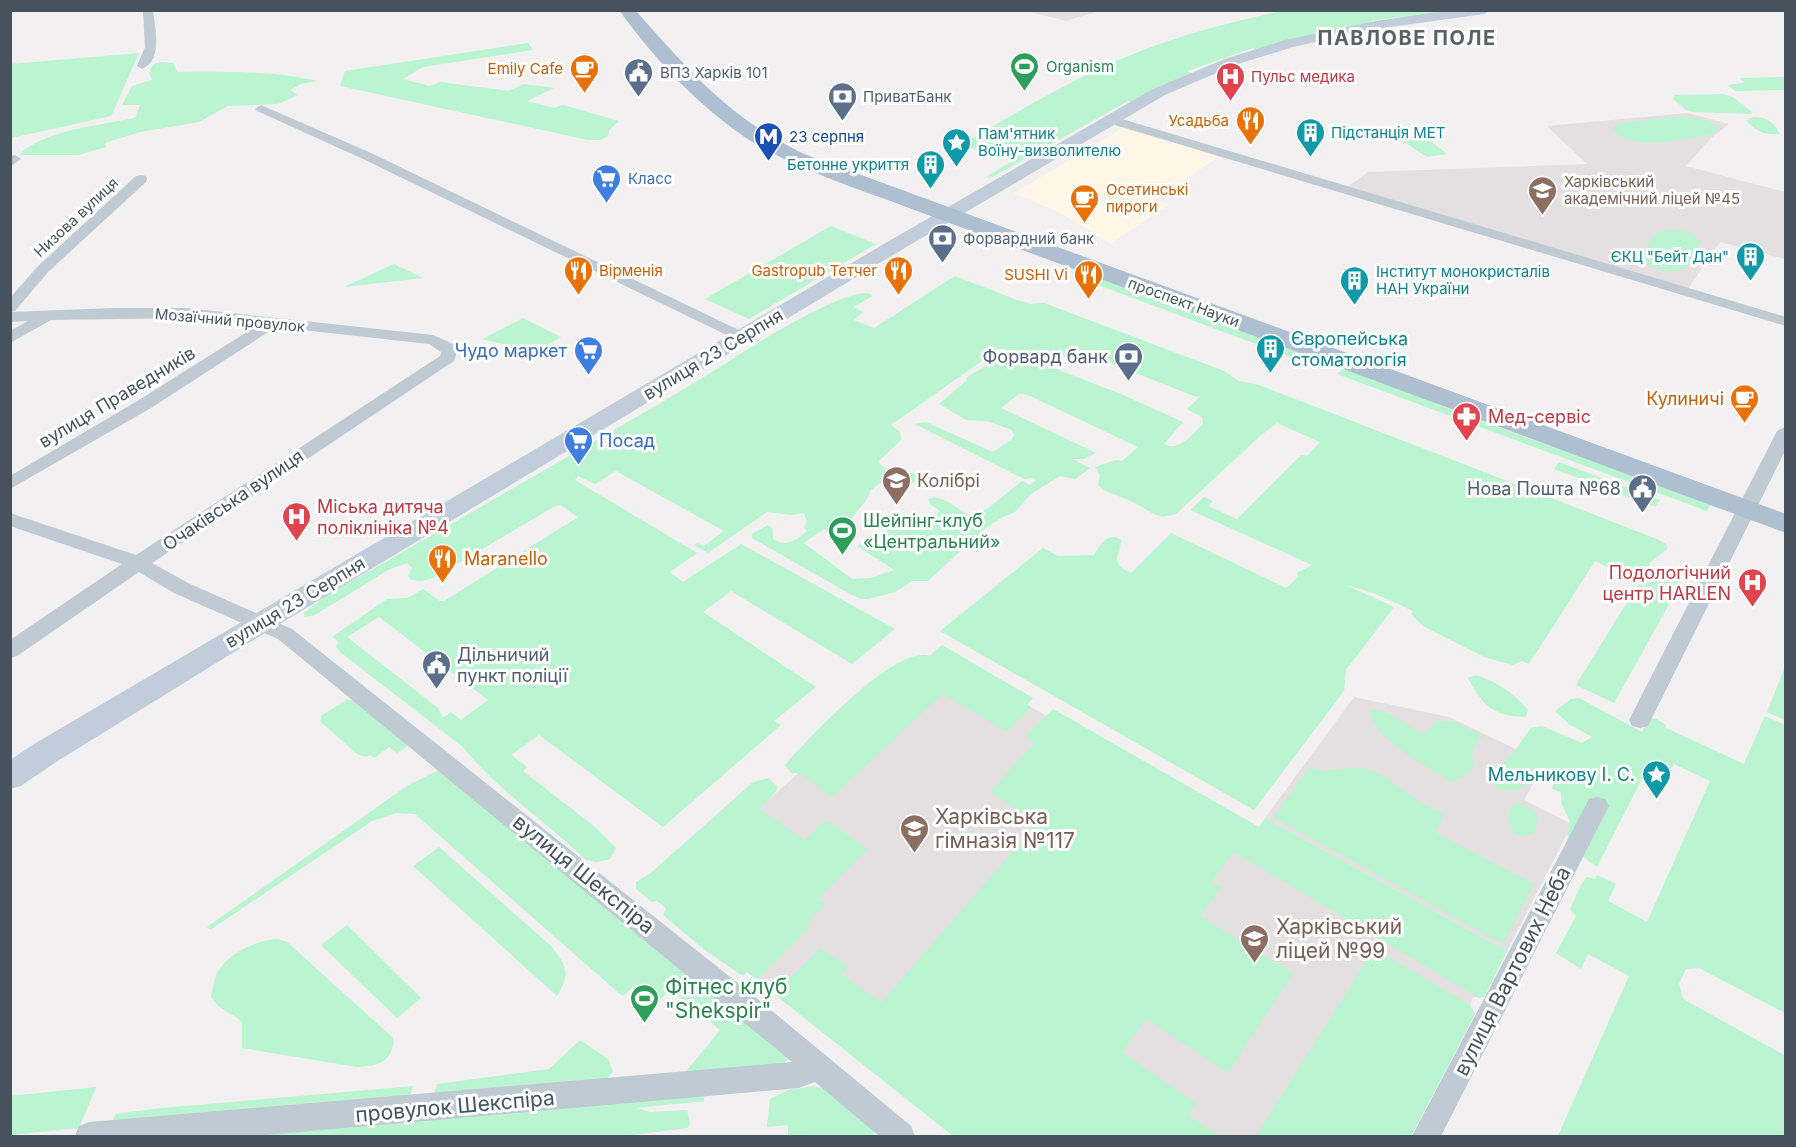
<svg xmlns="http://www.w3.org/2000/svg" width="1796" height="1147" font-family="Inter,sans-serif">
<rect width="100%" height="100%" fill="#f2f0f0"/>
<path fill="#fef7e8" d="M1126,126L1221,155L1156,200L1169,204L1111,244L1062,214L1014,193Z"/>
<path fill="#e4e0e1" d="M1027,11H1099L1066,21Z
M1688,113L1729,124L1710,139L1686,166L1785,192V259L1720,242L1688,289L1346,188L1368,172L1587,164L1547,126Z
M934,652L1175,789L1484,997H1473L1470,1005L1475,1014L1411,1136H958L656,900Z
M1354,697L1449,717L1545,763L1524,800L1572,824L1507,951L1265,818Z"/>
<path fill="#baf4d0" fill-rule="evenodd" d="M1281,11H1453L1426,16L1422,14L1371,21L1374,24L1258,50L1253,48L1187,71L1193,74L1135,103L1128,101L991,178L986,177L1012,161L961,145C1018,112 1074,77 1136,53C1183,34 1232,22 1281,11Z
M528,43L533,50L423,67L403,79L430,86L440,82L509,91L523,84L554,88L527,101L554,108L563,105L619,121L609,130L608,136L601,140H588L340,86L345,71Z
M139,53L111,116L11,138V64Z
M161,62L173,63L177,72C224,72 272,70 317,81L301,84L290,90L298,95L278,104L228,106L199,122L140,132L105,143L106,147L78,155H19C43,130 101,125 135,118L140,105H122L132,86L152,80L149,73L153,64Z
M1785,77V90L1735,91L1728,85L1744,83L1740,78Z
M1723,94L1733,97L1752,112L1751,114L1693,112L1686,110L1673,99L1675,95Z
M1684,116L1705,120L1717,127L1718,131L1710,135C1685,138 1632,153 1613,130L1614,127L1621,123Z
M1753,117C1767,117 1773,121 1780,134C1765,135 1756,132 1746,120Z
M1395,136L1425,137L1447,154L1427,157Z
M831,226L876,244L749,319L705,299Z
M1676,229L1690,233L1701,241L1686,268C1672,274 1646,270 1641,255L1656,232Z
M394,264L423,278L344,287Z
M1087,275C1126,284 1161,302 1199,316H1205L1314,356L1307,363L1082,279Z
M955,276L1017,300L1031,304L1044,303L1224,371L1239,381L1259,385L1657,539L1666,544L1667,549L1649,563L1651,568L1682,581L1614,703L1576,685L1639,583L1595,561L1529,664L1522,661L1513,665L1484,657L1423,626L1411,614L1413,611L1376,594L1346,585L1394,607L1346,670L1344,691L1254,810L940,631L1043,548L1058,556L1094,555C1100,545 1108,531 1121,540C1120,559 1108,561 1131,573L1171,533L1286,588L1298,577L1297,573L1312,565L1190,510L1204,497L1213,501L1208,506L1237,519L1301,455L1307,456L1320,442L1277,423L1260,436L1176,514L1162,517L1154,514L1131,501L1103,490L1098,485L1100,475L1095,467L1116,460L1122,461L1138,447L1028,395L1019,394L1001,408L1096,453L1083,459H1072L1090,468L1075,479L1060,476L1032,493L1015,512L1001,518L983,530L928,581H912L895,592L868,599H861L850,594L752,538V534L768,525L773,529V539C786,547 796,541 807,531L804,527L807,521L804,513L791,515L767,512L708,553L694,545L698,543L704,546L724,531L616,471L595,484L578,476L575,480L697,553L670,572L683,582L741,544L895,629L852,664L731,591L703,612L816,687L774,721L781,725L663,827L539,735L511,755L527,767L523,771L595,827L616,848L610,859L597,862L586,860C546,821 498,791 463,747L340,652L336,646L339,642L332,637L387,599L408,598L423,589L440,601H444L578,517L560,505L553,507L433,578L422,581L411,580L408,576L412,568L407,563L390,569L313,616L304,617V613L327,595C404,552 480,507 557,463C620,426 684,391 745,351C768,337 848,287 871,294L872,296L854,307L863,312L854,320L874,328ZM999,349H1006L1005,355L967,377L966,381L939,404L966,420L987,421L1012,430L1014,435L1012,439L993,452L926,422L915,424L1024,479L1033,478L1036,480L1030,485L1022,481L987,509L970,515C956,510 943,493 928,499L931,505L940,511L921,525L898,513L889,519L895,524L874,540L869,537L857,546L894,570L871,578L852,579L804,543L824,529L839,541L857,531L851,521C854,510 868,504 870,491L880,483C897,485 910,490 922,475L916,473L893,474L880,464L879,461L901,440L900,432L891,425ZM1075,349L1196,397L1201,396L1187,409L1202,417L1203,424C1193,433 1179,453 1164,444L1183,422L1123,395L1051,367L1052,362ZM379,617L488,700L461,720L451,712L443,718L438,708L347,637Z
M523,318L561,337L536,352L482,339Z
M1343,369L1435,400L1439,405L1547,445L1562,447L1712,502L1707,511L1337,374Z
M1559,462L1660,500L1655,507L1554,469Z
M942,645L1033,698L1027,705L1030,707L1028,711L1007,732L943,694L832,797L799,773H791L785,765L790,759C813,735 895,645 930,656Z
M1785,667L1786,720H1785L1767,712Z
M1476,675C1498,682 1513,693 1528,710L1526,717C1493,716 1483,706 1468,678Z
M1579,698L1642,732L1649,720L1655,718L1666,725V728L1744,764L1765,716L1785,725V1013L1699,968L1686,969L1679,984L1683,999L1784,1055L1785,1136H1558L1629,976L1588,954L1581,969L1556,953L1576,916L1570,909L1581,885L1587,877L1595,879L1597,875L1616,884L1608,901L1647,922L1710,781L1674,764L1668,774L1649,765L1597,867L1569,846L1567,833L1570,822L1562,804L1561,792L1552,789L1555,776L1542,775L1517,791L1499,789L1490,780L1494,770L1510,757L1531,728L1542,726L1582,743L1592,737L1569,724L1555,711L1571,699Z
M347,700L359,701L412,743L397,753L389,747L374,758L370,755L366,757L357,754L320,721L322,715Z
M1053,709L1259,827L1265,818L1507,951L1484,997L1479,998L1234,852L1211,882L1222,887L1200,916L1293,973L1228,1073L1146,1019L1122,1052L1196,1103L1188,1115L1220,1136H953L774,994L820,948L848,966L841,974L881,1003L1038,822L990,792L1034,743L1025,737Z
M1374,710C1395,712 1406,726 1424,734L1437,721H1453L1485,737L1479,738L1472,753L1474,767L1465,776L1452,782C1431,769 1372,738 1370,712Z
M1310,767C1329,776 1349,763 1369,770C1395,779 1415,804 1441,812L1444,818L1435,832L1534,884L1503,944L1273,817Z
M443,768L788,1059L779,1070L679,1080L720,1030L671,990L658,1001L636,984L623,996L621,995L415,814L396,813L372,821L210,930L207,927L407,786Z
M769,778L778,788L774,794L759,809L804,840L826,820L868,849L818,899L825,905L806,924L810,927L757,980L747,972L743,976L706,951L663,915L666,908L657,901L652,902L636,889V882L651,873L753,782Z
M1521,803L1538,814L1536,829L1532,834L1521,836L1513,832L1508,818L1513,804Z
M439,847L552,947C567,968 571,972 557,996L413,866Z
M347,925L421,998L397,1018L321,945Z
M277,939L287,942L392,1037L394,1042C390,1063 377,1066 357,1067L242,1048V1022C231,1012 219,1010 211,997C213,988 214,977 219,970C232,951 256,941 277,939Z
M1374,949L1470,1005L1475,1014L1411,1136H1256Z
M580,1040L608,1059L613,1072L605,1080L434,1095L437,1084L549,1069Z
M413,1086L410,1096L111,1123L116,1114L152,1109Z
M814,1086L832,1091L875,1132L872,1136H788V1125L767,1127L770,1099L788,1090Z
M96,1087L79,1128L11,1135V1096Z
M704,1092V1101L636,1108L650,1112L687,1110L690,1124L688,1128L624,1136H189Z"/>
<g fill="none" stroke-linecap="round" stroke-linejoin="round">
<path fill="#bfcad3" fill-rule="evenodd" d="M143,10H153C155,28 163,61 142,69L137,66L145,47Z
M261,105L371,153L747,334L750,337L747,340H737L363,159L257,111L255,109Z
M1112,116L1786,317V326L1108,123V117Z
M15,155L21,159L10,167V156Z
M141,175L146,176L147,179L146,182L48,272L15,311L10,312V298L38,266L136,176Z
M113,308H186L433,335L453,344L457,352L454,361L152,563L188,583L292,629L754,996L911,1126L915,1136H879L815,1082L799,1088L254,1136H75L79,1126L89,1122L792,1062L278,639L174,593L139,572L17,656L10,658V640L122,564L10,526V513L136,555L440,356L441,352L429,344L276,327L151,408L10,489V476L139,400L258,325L186,318L51,320L10,343V331L28,321L10,322V312Z
M1786,426V449L1651,720L1648,726L1640,728L1632,726L1629,720L1777,431Z
M1597,797L1605,799L1609,806L1441,1136H1412L1589,799Z"/>
<path fill="#c1cdda" fill-rule="evenodd" d="M1450,10H1491L1484,14L1376,29L1293,47L1235,65L1165,95L903,249L268,631L56,762L21,786L10,789V760L34,744L889,241L1153,89L1225,59L1285,40L1376,21Z"/>
<path fill="#adbfd1" fill-rule="evenodd" d="M619,10H635C692,73 726,116 804,154L1786,514V533L909,208C862,190 813,175 768,151C712,121 656,62 619,10Z"/>
</g>
<defs>
<symbol id="stadium-pin" viewBox="-11 -11 22 30"><path d="M0 17L-7.5 6A9.5 9.5 0 1 1 7.5 6Z" fill="#2e9e5b" stroke="#fff"/><path d="M0-5a6.5 5 0 1 0 0 10a6.5 5 0 1 0 0-10ZM-3.5-1.8h7v3.6h-7Z" fill="#fff"/></symbol>
<symbol id="cafe-pin" viewBox="-11 -11 22 30"><path d="M0 17L-7.5 6A9.5 9.5 0 1 1 7.5 6Z" fill="#e8710a" stroke="#fff"/><path d="M-5.5-4.5H6V0H3Q3 3.5 0 3.5H-2.5Q-5.5 3.5-5.5 0ZM3-3.2v2h1.7v-2ZM-6 4.5H4V6H-6Z" fill="#fff"/></symbol>
<symbol id="civic-pin" viewBox="-11 -11 22 30"><path d="M0 17L-7.5 6A9.5 9.5 0 1 1 7.5 6Z" fill="#5c6f8a" stroke="#fff"/><path d="M-.6-6.5H3V-4.5H.6V-3L4-1V1h2V6H-6V1h2V-1L-.6-3ZM-1.2 2.5V6h2.4V2.5Z" fill="#fff"/></symbol>
<symbol id="hospital-pin" viewBox="-11 -11 22 30"><path d="M0 17L-7.5 6A9.5 9.5 0 1 1 7.5 6Z" fill="#e0444e" stroke="#fff"/><path d="M-5-5h3v3.5h4V-5h3V5h-3V1.5h-4V5h-3Z" fill="#fff"/></symbol>
<symbol id="bank-pin" viewBox="-11 -11 22 30"><path d="M0 17L-7.5 6A9.5 9.5 0 1 1 7.5 6Z" fill="#5c6f8a" stroke="#fff"/><path d="M-6-4H6V4H-6ZM0-2.3a2.3 2.3 0 1 0 0 4.6a2.3 2.3 0 1 0 0-4.6Z" fill="#fff"/></symbol>
<symbol id="restaurant-pin" viewBox="-11 -11 22 30"><path d="M0 17L-7.5 6A9.5 9.5 0 1 1 7.5 6Z" fill="#e8710a" stroke="#fff"/><path d="M-5-6h1v4h1v-4h1v4h1v-4h1v5L-1.5 .5V6h-2V.5L-5-1ZM5-6V6H3V1.5H1.5Q1.5-4 5-6Z" fill="#fff"/></symbol>
<symbol id="building-pin" viewBox="-11 -11 22 30"><path d="M0 17L-7.5 6A9.5 9.5 0 1 1 7.5 6Z" fill="#0f9aa8" stroke="#fff"/><path d="M-4-6H4V6H1V3H-1V6H-4ZM-2.5-4.3h1.7v1.8h-1.7ZM.8-4.3h1.7v1.8H.8ZM-2.5-1h1.7V.8h-1.7ZM.8-1h1.7V.8H.8Z" fill="#fff"/></symbol>
<symbol id="metro-pin" viewBox="-11 -11 22 30"><path d="M0 17L-7.5 6A9.5 9.5 0 1 1 7.5 6Z" fill="#1a4fb4" stroke="#fff"/><path d="M-5.5 5V-5H-3L0 0L3-5H5.5V5H3V-.5L0 4L-3-.5V5Z" fill="#fff"/></symbol>
<symbol id="sight-pin" viewBox="-11 -11 22 30"><path d="M0 17L-7.5 6A9.5 9.5 0 1 1 7.5 6Z" fill="#0f9aa8" stroke="#fff"/><path d="M0-6L1.8-2.2L6-1.7L2.9 1.2L3.7 5.4L0 3.3L-3.7 5.4L-2.9 1.2L-6-1.7L-1.8-2.2Z" fill="#fff"/></symbol>
<symbol id="supermarket-pin" viewBox="-11 -11 22 30"><path d="M0 17L-7.5 6A9.5 9.5 0 1 1 7.5 6Z" fill="#3f7fe0" stroke="#fff"/><path d="M-6-5.5h2.5l.6 2H6L4.5 2H-2.5L-4.4-4H-6ZM-1.5 3.2a1.3 1.3 0 1 0 .1 0ZM3 3.2a1.3 1.3 0 1 0 .1 0Z" fill="#fff"/></symbol>
<symbol id="school-pin" viewBox="-11 -11 22 30"><path d="M0 17L-7.5 6A9.5 9.5 0 1 1 7.5 6Z" fill="#8d6e63" stroke="#fff"/><path d="M0-5L7-2L0 1L-7-2ZM-4 1L0 2.5L4 1V4Q0 6-4 4Z" fill="#fff"/></symbol>
<symbol id="pharmacy-pin" viewBox="-11 -11 22 30"><path d="M0 17L-7.5 6A9.5 9.5 0 1 1 7.5 6Z" fill="#e0444e" stroke="#fff"/><path d="M-2-6h4v4h4v4h-4v4h-4v-4h-4v-4h4Z" fill="#fff"/></symbol>
</defs>
<g fill-rule="evenodd">
<use href="#stadium-pin" x="1008" y="50" width="33" height="45"/>
<use href="#cafe-pin" x="568" y="52" width="33" height="45"/>
<use href="#civic-pin" x="622" y="56" width="33" height="45"/>
<use href="#hospital-pin" x="1214" y="60" width="33" height="45"/>
<use href="#bank-pin" x="826" y="80" width="33" height="45"/>
<use href="#restaurant-pin" x="1234" y="104" width="33" height="45"/>
<use href="#building-pin" x="1294" y="116" width="33" height="45"/>
<use href="#metro-pin" x="752" y="120" width="33" height="45"/>
<use href="#sight-pin" x="940" y="126" width="33" height="45"/>
<use href="#building-pin" x="914" y="148" width="33" height="45"/>
<use href="#supermarket-pin" x="590" y="162" width="33" height="45"/>
<use href="#school-pin" x="1526" y="174" width="33" height="45"/>
<use href="#cafe-pin" x="1068" y="182" width="33" height="45"/>
<use href="#bank-pin" x="926" y="222" width="33" height="45"/>
<use href="#building-pin" x="1734" y="240" width="33" height="45"/>
<use href="#restaurant-pin" x="562" y="254" width="33" height="45"/>
<use href="#restaurant-pin" x="882" y="254" width="33" height="45"/>
<use href="#restaurant-pin" x="1072" y="258" width="33" height="45"/>
<use href="#building-pin" x="1338" y="264" width="33" height="45"/>
<use href="#building-pin" x="1254" y="332" width="33" height="45"/>
<use href="#supermarket-pin" x="572" y="334" width="33" height="45"/>
<use href="#bank-pin" x="1112" y="340" width="33" height="45"/>
<use href="#cafe-pin" x="1728" y="382" width="33" height="45"/>
<use href="#pharmacy-pin" x="1450" y="400" width="33" height="45"/>
<use href="#supermarket-pin" x="562" y="424" width="33" height="45"/>
<use href="#school-pin" x="880" y="464" width="33" height="45"/>
<use href="#civic-pin" x="1626" y="472" width="33" height="45"/>
<use href="#hospital-pin" x="280" y="500" width="33" height="45"/>
<use href="#stadium-pin" x="826" y="514" width="33" height="45"/>
<use href="#restaurant-pin" x="426" y="542" width="33" height="45"/>
<use href="#hospital-pin" x="1736" y="566" width="33" height="45"/>
<use href="#civic-pin" x="420" y="648" width="33" height="45"/>
<use href="#sight-pin" x="1640" y="758" width="33" height="45"/>
<use href="#school-pin" x="898" y="812" width="33" height="45"/>
<use href="#school-pin" x="1238" y="922" width="33" height="45"/>
<use href="#stadium-pin" x="628" y="982" width="33" height="45"/>
</g>
<g text-anchor="middle" dominant-baseline="central" stroke-width="6" stroke-linejoin="round" paint-order="stroke">
<g font-size="15" fill="#27864d" stroke="#fff" text-anchor="start">
<text x="1046" y="66">Organism</text>
</g>
<g font-size="15" fill="#c56008" stroke="#fff" text-anchor="end">
<text x="563" y="68">Emily Cafe</text>
<text x="1229" y="120">Усадьба</text>
<text x="1106" y="189" text-anchor="start">Осетинські<tspan x="1106" dy="17">пироги</tspan></text>
<text x="599" y="270" text-anchor="start">Вірменія</text>
<text x="877" y="270">Gastropub Teтчеr</text>
<text x="1068" y="274">SUSHI Vi</text>
</g>
<g font-size="15" fill="#4e5e75" stroke="#fff" text-anchor="start">
<text x="660" y="72">ВПЗ Харків 101</text>
<text x="863" y="96">ПриватБанк</text>
<text x="963" y="238">Форвардний банк</text>
</g>
<g font-size="15" fill="#be3a42" stroke="#fff" text-anchor="start">
<text x="1251" y="76">Пульс медика</text>
</g>
<g font-size="15" fill="#0d838f" stroke="#fff" text-anchor="start">
<text x="1331" y="132">Підстанція МЕТ</text>
<text x="978" y="133">Пам'ятник<tspan x="978" dy="17">Воїну-визволителю</tspan></text>
<text x="909" y="164" text-anchor="end">Бетонне укриття</text>
<text x="1729" y="256" text-anchor="end">ЄКЦ "Бейт Дан"</text>
<text x="1376" y="271">Інститут монокристалів<tspan x="1376" dy="17">НАН України</tspan></text>
</g>
<g font-size="15" fill="#164399" stroke="#fff" text-anchor="start">
<text x="789" y="136">23 серпня</text>
</g>
<g font-size="15" fill="#366cbe" stroke="#fff" text-anchor="start">
<text x="628" y="178">Класс</text>
</g>
<g font-size="15" fill="#785e54" stroke="#fff" text-anchor="start">
<text x="1564" y="181">Харківський<tspan x="1564" dy="17">академічний ліцей №45</tspan></text>
</g>
<g font-size="15" fill="#46535f" stroke="#fff">
<text transform="translate(76 217) rotate(-43)">Низова вулиця</text>
<text transform="translate(1184 302) rotate(20)">проспект Науки</text>
<text transform="translate(230 320) rotate(5)">Мозаїчний провулок</text>
</g>
<g font-size="18" fill="#0d838f" stroke="#fff" text-anchor="start">
<text x="1291" y="338">Європейська<tspan x="1291" dy="21">стоматологія</tspan></text>
<text x="1635" y="774" text-anchor="end">Мельникову І. С.</text>
</g>
<g font-size="18" fill="#366cbe" stroke="#fff" text-anchor="end">
<text x="567" y="350">Чудо маркет</text>
<text x="599" y="440" text-anchor="start">Посад</text>
</g>
<g font-size="18" fill="#46535f" stroke="#fff">
<text transform="translate(713 354) rotate(-31)">вулиця 23 Серпня</text>
<text transform="translate(117 397) rotate(-31)">вулиця Праведників</text>
<text transform="translate(233 500) rotate(-34)">Очаківська вулиця</text>
<text transform="translate(295 602) rotate(-31)">вулиця 23 Серпня</text>
</g>
<g font-size="18" fill="#4e5e75" stroke="#fff" text-anchor="end">
<text x="1108" y="356">Форвард банк</text>
<text x="1621" y="488">Нова Пошта №68</text>
<text x="457" y="654" text-anchor="start">Дільничий<tspan x="457" dy="21">пункт поліції</tspan></text>
</g>
<g font-size="18" fill="#c56008" stroke="#fff" text-anchor="end">
<text x="1724" y="398">Кулиничі</text>
<text x="464" y="558" text-anchor="start">Maranello</text>
</g>
<g font-size="18" fill="#be3a42" stroke="#fff" text-anchor="start">
<text x="1488" y="416">Мед-сервіс</text>
<text x="317" y="506">Міська дитяча<tspan x="317" dy="21">поліклініка №4</tspan></text>
<text x="1731" y="572" text-anchor="end">Подологічний<tspan x="1731" dy="21">центр HARLEN</tspan></text>
</g>
<g font-size="18" fill="#785e54" stroke="#fff" text-anchor="start">
<text x="917" y="480">Колібрі</text>
</g>
<g font-size="18" fill="#27864d" stroke="#fff" text-anchor="start">
<text x="863" y="520">Шейпінг-клуб<tspan x="863" dy="21">«Центральний»</tspan></text>
</g>
<g font-size="20" font-weight="bold" letter-spacing="1.5" fill="#5b6066" stroke="#fff">
<text x="1407" y="38">ПАВЛОВЕ ПОЛЕ</text>
</g>
<g font-size="21" fill="#785e54" stroke="#fff" text-anchor="start">
<text x="935" y="816">Харківська<tspan x="935" dy="24">гімназія №117</tspan></text>
<text x="1276" y="926">Харківський<tspan x="1276" dy="24">ліцей №99</tspan></text>
</g>
<g font-size="21" fill="#46535f" stroke="#fff">
<text transform="translate(584 874) rotate(39)">вулиця Шекспіра</text>
<text transform="translate(1512 971) rotate(-63)">вулиця Вартових Неба</text>
<text transform="translate(455 1106) rotate(-5)">провулок Шекспіра</text>
</g>
<g font-size="21" fill="#27864d" stroke="#fff" text-anchor="start">
<text x="665" y="986">Фітнес клуб<tspan x="665" dy="24">"Shekspir"</tspan></text>
</g>
</g>
<rect width="1796" height="1147" fill="none" stroke="#46535f" stroke-width="24"/>
</svg>
